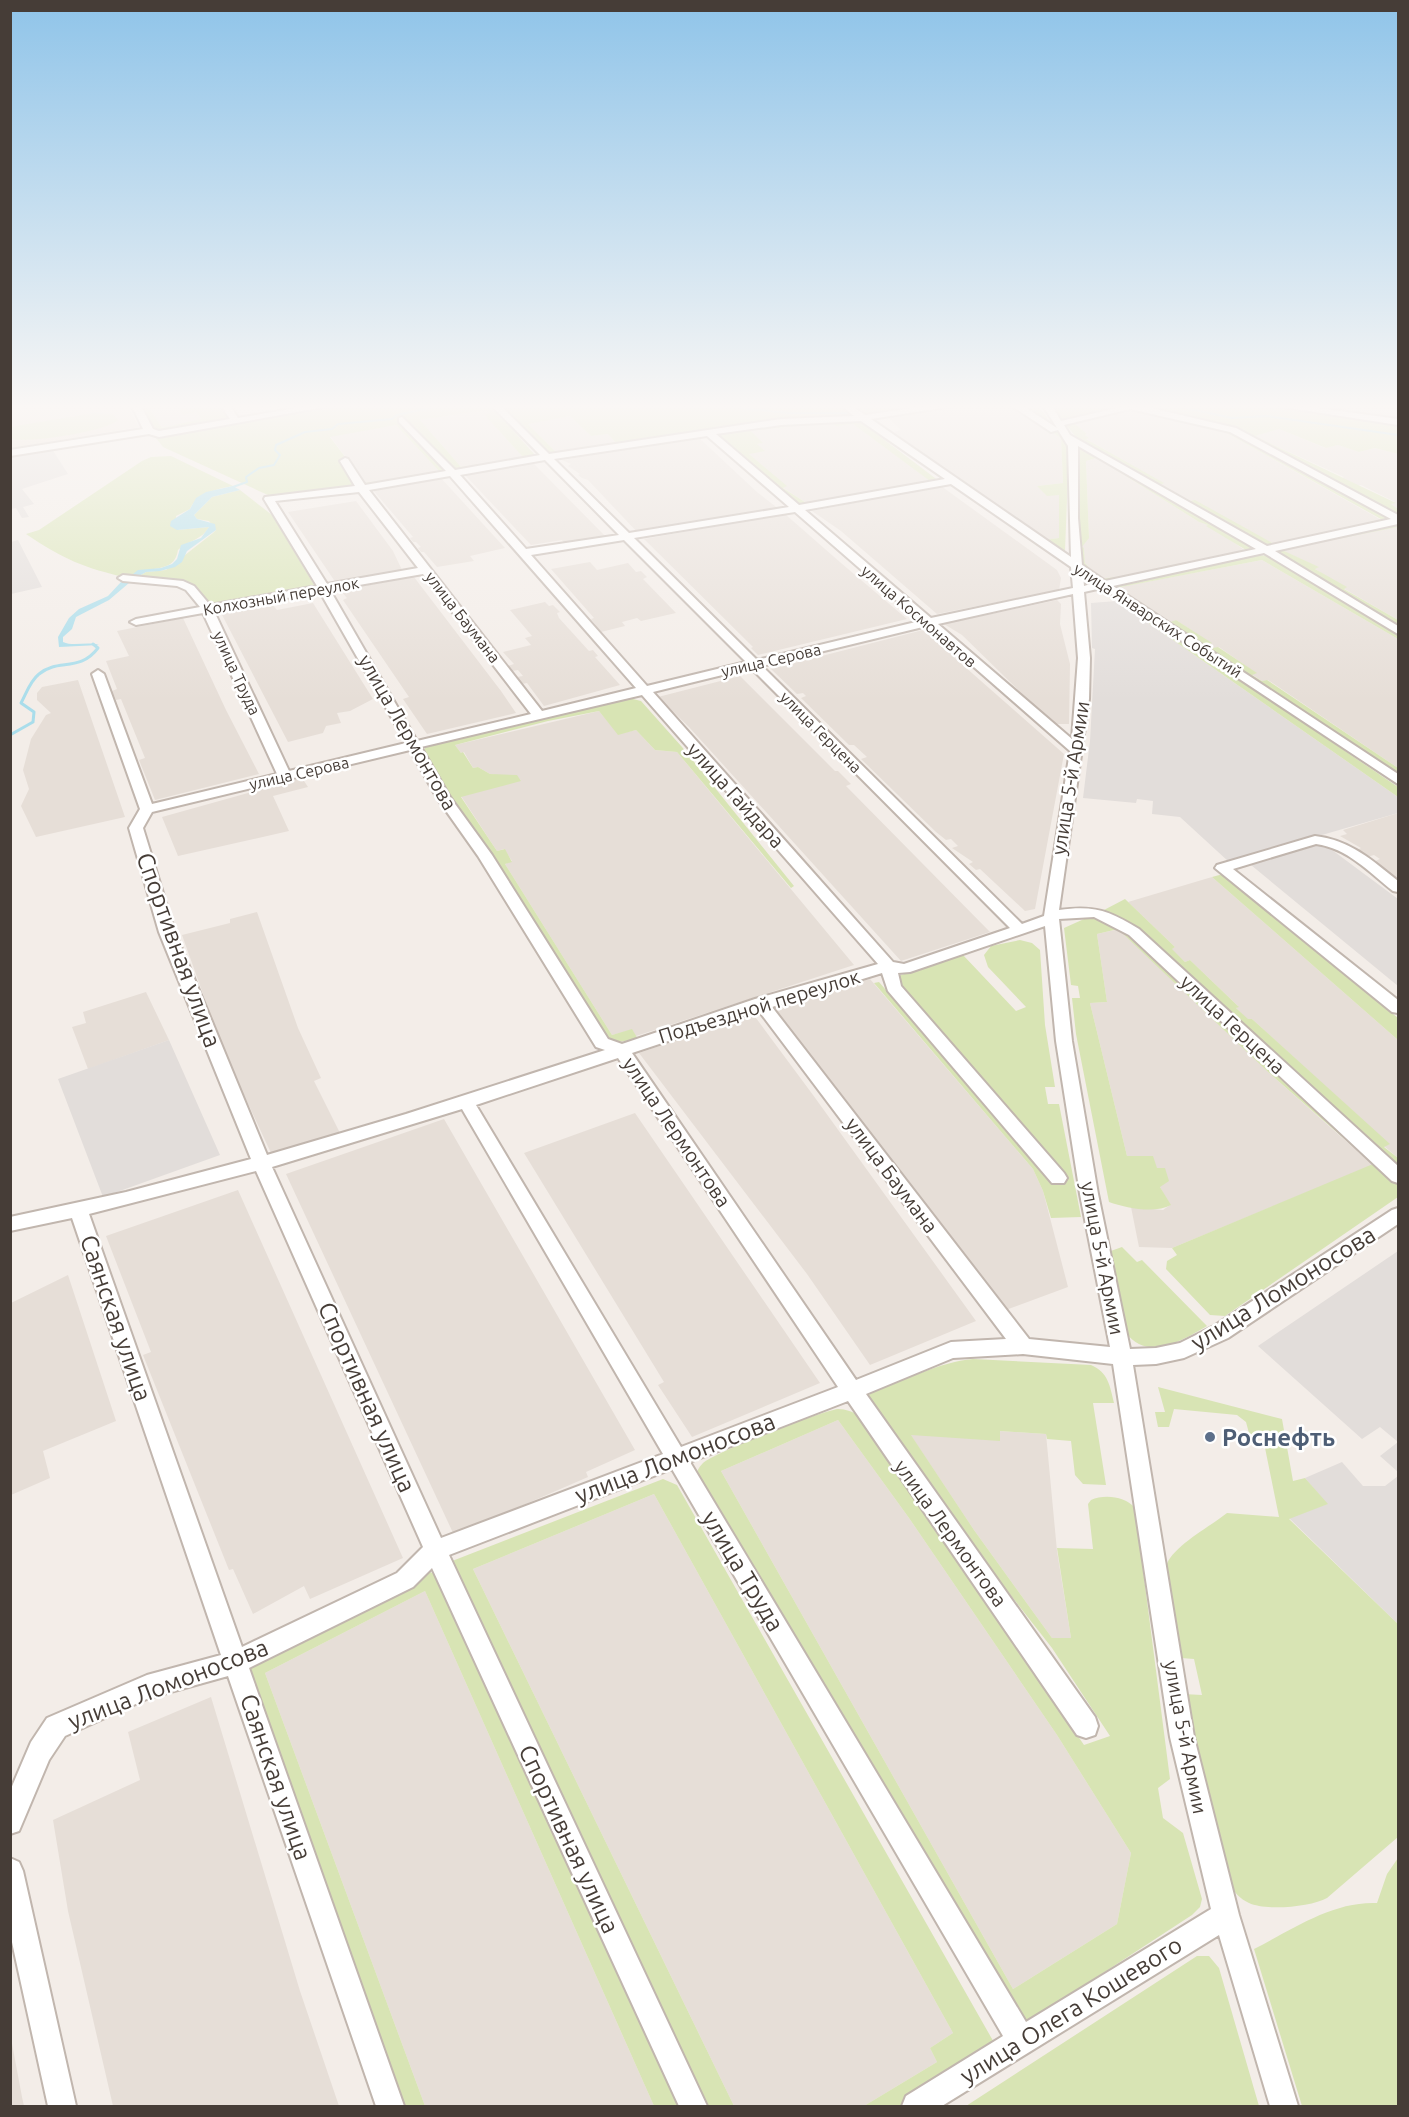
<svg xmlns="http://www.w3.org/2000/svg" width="1409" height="2117" font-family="Ubuntu,sans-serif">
<rect width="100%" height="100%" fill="#f3ede8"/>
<path fill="#e6ded7" d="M147,404H201L179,408L197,412L202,419L162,428Z
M980,404H1008L1061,438L1063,483L1037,486L1059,495V538L1046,540L915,448L894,432L901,430L887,416Z
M1271,404H1398V421L1375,418Z
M1130,408L1221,430L1385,522L1276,545L1159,484L1163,483L1085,438L1087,434L1074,423Z
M487,410L490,414L489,420L523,457L461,467L420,420Z
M570,416L591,436L608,434L615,442L556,452L527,423Z
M832,422L836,426L853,424L931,481L808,504L782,487L749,454L756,444L762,443L750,431Z
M396,425L439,471L365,483L330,436Z
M1279,429L1325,448L1338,445L1359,452L1375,448L1398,454V509L1391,504L1395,502L1361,485L1357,486L1341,479L1344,477L1254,436Z
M698,437L757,492L780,510L639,534L588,480L582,478L578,475L580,474L568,466L571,464L562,460Z
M1097,458L1199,522L1209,525L1246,551L1132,575L1099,579L1085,563L1084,548H1081L1089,537L1086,461Z
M532,462L608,539L565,545L562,540L531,545L464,474Z
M441,478L505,548L470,556L474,561L437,567L424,552H421L418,548L421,547L416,542H413L410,538L413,537L372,489Z
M941,486L1057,570L1061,578L1059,590L937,614L841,531L812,511Z
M356,501L393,551L402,570L336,583L288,512Z
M785,514L841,563L907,619L758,655L751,648L753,647L644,539Z
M1397,526L1398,620L1343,588L1314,568L1318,567L1281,550Z
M1262,560L1398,639V768L1268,680L1262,681L1251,674L1256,673L1219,647L1213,649L1208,645L1211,643L1176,620L1167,623L1115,588Z
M590,562L597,570L628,563L636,572L641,571L647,577L643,579L676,613L641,621L637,618L622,622L625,626L601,632L591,619L594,618L551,569Z
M414,577L501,691L516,713L427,734L403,699L409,697L343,600L347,598L340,590Z
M1057,600L1061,604L1060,624L1070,664L1069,724H1053L962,635L944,624Z
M270,602L277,610L313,603L373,699L350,711L337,713L341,723L326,726L323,733L288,742L220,611Z
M545,602L549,606L553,605L560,612L557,613L559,618L589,651L593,650L598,656L595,657L620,685L544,706L527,683L522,684L517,677L523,676L518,670L512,671L508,666L514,664L503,652L531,645L525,638L532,636L510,610Z
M183,618L226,710L259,774L155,800L139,760L145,758L121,699L116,700L112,691L117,689L106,661L129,656L117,631Z
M923,630L1064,754L1035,909L1025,911L980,869L976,870L969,864L973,862L952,848L958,846L951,839L946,840L936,832L861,759L867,757L854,745H849L801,698L806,696L803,693L797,694L771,669Z
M740,676L835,771H838L851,784L846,786L990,932L901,961L689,727L658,697Z
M78,680L125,817L36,837L21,806L29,789L23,770L31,739L46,715L51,713L37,700V693L42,687Z
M599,711L618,734L636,730L655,750L677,752L854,965L636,1036L632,1030L612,1035L505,864L512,861L504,849L497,851L461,796L521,780L490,774L478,767L473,768L464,752L461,753L455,745Z
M302,778L308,787L273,796L289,831L178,856L162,817Z
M1398,813V881L1373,862L1380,859L1374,855L1367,857L1357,850L1361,848L1340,836L1347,834L1343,830Z
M1212,877L1398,1040V1158L1384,1146L1389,1144L1252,1019L1248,1020L1236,1008L1238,1006L1190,960L1185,962L1171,949L1175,947L1128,902Z
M257,912L298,1028L321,1078L314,1081L340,1133L271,1153L223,1050L182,935L230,923V919Z
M1119,929L1267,1071L1373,1165L1172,1248L1139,1247L1131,1207L1163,1210L1170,1205L1160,1187L1157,1168L1127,1156L1090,1003L1107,1002L1097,934Z
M870,979L1033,1169L1043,1191L1068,1287L1003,1311L873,1135L797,1041L774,1008Z
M146,992L169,1040L88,1069L72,1027L86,1023L83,1012Z
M753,1014L813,1095L976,1321L870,1365L807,1274L639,1053Z
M635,1113L820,1383L692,1437L658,1385L664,1382L524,1153Z
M444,1119L635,1450L586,1472L588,1477L454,1535L286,1174Z
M238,1190L403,1558L310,1599L304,1586L253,1614L233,1569L229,1570L143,1355L151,1352L106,1236Z
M68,1275L116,1421L43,1451L50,1478L11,1495V1303Z
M838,1420L909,1518L1057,1735L1131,1853L1117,1924L1013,1989L721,1471Z
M999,1431L1046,1434L1057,1551L1071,1638H1052L974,1530L910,1434L1000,1440Z
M654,1494L953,2033L930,2048L937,2062L864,2106H734L473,1569Z
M425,1591L654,2106H425L265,1673Z
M211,1697L300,1991L339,2106H113L68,1911L53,1820L140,1780L128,1732Z
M10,2033L22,2097L24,2106H11Z"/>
<path fill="#e2ddda" d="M52,449L68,474L22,489L34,504L23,507L29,517L22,518L16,508L11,509V457Z
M18,540L42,587L11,594V542Z
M1117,601L1398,797V813L1229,862L1180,817L1152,814L1153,801L1137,799L1136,803L1083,798L1090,741L1095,649L1092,648L1091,603Z
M1318,845L1328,847L1398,899V986L1251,865Z
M169,1040L220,1155L103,1197L58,1079Z
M1398,1251V1472L1380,1456L1398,1442L1380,1427L1362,1439L1258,1346Z
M1342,1462L1363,1486H1385L1398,1476V1624L1289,1518L1327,1504L1305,1478Z"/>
<path fill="#ebdfd3" d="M11,404H126L139,427L11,448Z"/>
<path fill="#d8e4b4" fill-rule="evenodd" d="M137,404H147L162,428L201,419L197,412L183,415L179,408L221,404L231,419L155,432Z
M355,404H489L536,456L352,487L270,496L163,447L156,438ZM487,410L490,413L485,414L489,420L523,457L461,467L420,420ZM396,425L439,471L365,483L330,437Z
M495,404L819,407L835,404L853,415L783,420L548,456ZM570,416L591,436L608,434L615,442L556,452L528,424Z
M848,404H980L900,414L896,411L866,415Z
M1008,404H1037L1069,448L1065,551L1044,540L1059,538V495L1047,496L1037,486L1063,483L1061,438Z
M1049,404H1125L1063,421Z
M1132,404H1251L1398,423V454L1375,448L1359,452L1338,445L1326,448L1279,429L1255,436L1396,503L1391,504L1398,509V517L1237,430Z
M1130,408L1223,428L1393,518L1388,523L1221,430Z
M94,413L113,414L118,420C105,432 29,443 11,439V428L16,426Z
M858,420L939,481L798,508L711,433L774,424ZM831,422L836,426L853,424L930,481L808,504L783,488L787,486L749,454L765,451L757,444L763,443L751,431Z
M1074,423L1087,434L1085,435L1089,438L1086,439L1164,483L1160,485L1190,501L1195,500L1276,545L1264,547L1078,439L1065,424Z
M1083,448L1256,548L1259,550L1106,583C1092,582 1084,573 1079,560L1077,449ZM1097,458L1199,522L1208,525L1206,526L1246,550L1132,575L1099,579L1085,563L1084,548L1082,547L1089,538L1086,461Z
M171,456L233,486C217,489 197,493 190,509L176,516L177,530L209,527C202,540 189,540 178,550C174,576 148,563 128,578C84,568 63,559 26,534L39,530L142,461L151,457Z
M240,490L272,515L316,588L214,606L207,605L196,589L134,579L146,572L166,570L213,533L216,530L209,521L197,519L194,515L212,497Z
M1391,524L1398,525V527L1282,550L1319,567L1315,569L1347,587L1344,589L1398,620V627L1272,551Z
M1258,555L1271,556L1398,633V639L1262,560L1116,588L1167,623L1176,620L1212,643L1208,645L1213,648L1218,647L1257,673L1252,675L1262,681L1267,680L1398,768V777L1111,586Z
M1122,600L1398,787V797L1117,601Z
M629,698L641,701L682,747L794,886L791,888L677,752L655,750L636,730L618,735L599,711L548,721L455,745L461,753L463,752L473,768L478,767L490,774L517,775L521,781L461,797L497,851L505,849L512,862L505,864L612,1035L632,1029L638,1039L618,1042L602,1035L432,772L423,753L425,748L435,743Z
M1223,874L1398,1018V1040L1212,877Z
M1125,899L1175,947L1172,949L1185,962L1190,960L1239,1007L1236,1008L1248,1019H1252L1390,1144L1384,1147L1398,1158V1168L1191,977L1133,928L1104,910Z
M1093,915L1125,928L1398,1180V1197L1225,1316L1210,1315L1166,1269L1167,1261L1177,1255L1172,1248L1373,1164L1267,1071L1118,929L1097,934L1107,1002L1090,1003L1127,1156H1153L1157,1168H1165L1169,1181L1160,1187L1171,1205C1155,1214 1126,1208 1109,1202L1076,1034L1072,998H1080L1078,986L1071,985L1064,928Z
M1020,940L1032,943L1040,950L1045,1025L1055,1087H1045L1048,1104H1059L1081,1217L1051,1218L1043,1191L1033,1169L874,983L879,982L983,1102L892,978L963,955L1016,1011L1026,1007L988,967L984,955L991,946Z
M1122,1247L1137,1262L1142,1260L1207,1326C1183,1340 1148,1362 1126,1333L1108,1252Z
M973,1359L1091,1365C1108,1372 1110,1386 1114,1403H1093L1106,1485L1083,1484L1075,1475L1071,1441L1047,1439L1046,1434L1000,1431V1441L911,1435L974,1530L1052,1638H1071L1057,1548L1093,1549L1088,1504L1091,1500C1104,1494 1125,1496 1135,1508L1170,1779L1158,1788L1163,1818L1183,1833L1202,1899L1200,1907L1192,1915L1011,2033L695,1479C696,1473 698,1468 703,1463C715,1452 821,1411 838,1409C846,1409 853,1412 860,1416L1084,1745L1110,1736L1052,1648L923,1483L867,1397L871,1393C903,1381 939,1362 973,1359ZM838,1420L909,1518L1057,1735L1131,1853L1117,1924L1013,1989L721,1471Z
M1158,1387L1282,1419L1293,1481L1305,1478L1328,1504L1289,1519L1398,1624V1837L1327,1898C1311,1907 1266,1911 1249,1903C1240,1899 1234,1892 1229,1883L1183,1694L1202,1695L1194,1659L1181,1658L1166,1569C1166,1550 1211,1526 1227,1513L1279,1517L1263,1438L1250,1437L1246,1422L1237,1415L1174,1409L1169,1427H1158L1155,1412H1165Z
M663,1479L677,1485L996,2046L900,2106H864L937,2062L930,2048L953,2033L654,1494L473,1569L734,2106H702L447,1563Z
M430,1572L437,1575L443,1587L680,2106H654L425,1591L265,1673L425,2106H392L240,1669L422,1573Z
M1398,1858V2106H1302L1254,1949C1293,1929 1333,1901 1377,1903L1387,1874Z
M1197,1956H1209L1219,1968L1259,2106H966Z"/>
<path fill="#a9ddeb" d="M233,486L240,490L212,497L194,515L197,519L215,524L216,530L187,551L182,562L175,567L160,571L146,572L134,579L128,578L138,570L161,568L172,564L177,559L181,545L201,538L209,527L177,530L170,526L171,521L190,509L196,498L206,492Z
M121,582L129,583L109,600L76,617L72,629L63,637V642C74,647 87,641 99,645L59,647L58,637L69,618L79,609L108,596Z"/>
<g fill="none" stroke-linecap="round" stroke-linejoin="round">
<path stroke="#a9ddeb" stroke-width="2" d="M704,404L789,413H849
M1168,404L1232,418L1267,416L1398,435
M866,409L875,404
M230,488L247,482L246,477L259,468L274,465L280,455L275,450L276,445L305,432L332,429L338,424L392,419L397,415L447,404"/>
<path stroke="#a9ddeb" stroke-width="3" d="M10,735L33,722L34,712L21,703C26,694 30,681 39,674C58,658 79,673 98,648L93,644"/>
<defs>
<path id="minor" d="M131,404H140L153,429L159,431L230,419L220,404H229L238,418L319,404H341L159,437L149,434L10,456V450L143,429Z
M490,404H499L549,454L781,419L854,416L839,404H849L865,415L940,404H966L871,419L1071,557L1068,446L1058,430L1051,432L1009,404H1020L1057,428L1042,404H1051L1061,421L1134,404L1236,428L1398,515V524L1275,551L1398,626V634L1264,553L1113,586L1398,774V784L1102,588L1084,592L1090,658L1089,699L1059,910C1095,905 1109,911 1139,929L1398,1166V1183L1392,1181L1129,935L1094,917L1059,919L1072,1041L1098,1194L1130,1349L1156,1348L1180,1343L1214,1326L1392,1210L1398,1208V1224L1228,1338L1184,1358L1156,1364L1133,1365L1194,1737L1239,1915L1298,2106H1270L1219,1935L942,2106H902L906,2096L1003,2036L672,1469L449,1555L707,2106H679L432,1568L413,1587L249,1668L404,2106H376L228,1676L149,1698L65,1736L49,1760L19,1831L10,1834V1791L31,1742L47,1718L147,1675L221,1655L72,1218L10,1231V1217L126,1192L251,1159L159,932L129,828L140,809L92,674L98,670L104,674L152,804L277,774L203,613L136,625L130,622L136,619L200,607L186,590L177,586L123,581L118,578L123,575L183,581L194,586L210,605L317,586L264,499L265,497L355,486L340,461L345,458L348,459L365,485L446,471L399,422V418L402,417L455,470L540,455ZM1130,409L1230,432L1391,519L1267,546L1070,435L1064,425ZM861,421L945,479L799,505L716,434L781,425ZM707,436L789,507L629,533L554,459ZM1078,446L1256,549L1105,581L1082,565L1078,518ZM545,460L619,535L526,549L460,475ZM450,476L636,688L542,711L369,490ZM951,484L1071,567L1073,588L931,618L805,510ZM359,492L418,568L327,584L275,501ZM795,512L920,621L757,660L634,538ZM624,540L746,662L647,686L531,555ZM423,574L531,714L417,741L330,590ZM1083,575L1094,583L1084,586ZM320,592L406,743L289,771L214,611ZM1073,594L1078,658L1072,739L938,624ZM927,626L1070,751L1044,916L1022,924L762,666ZM751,668L1010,928L904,964L893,962L653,692ZM642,695L878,964L755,999L622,1044L608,1039L492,855L450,797L421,747ZM410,750L437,798L478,856L596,1047L605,1050L406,1114L267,1155L175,932L143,828L152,812ZM1045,926L1056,1041L1080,1194L1110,1347L1029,1339L772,1007L882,973L888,991L1052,1183H1064L1067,1178L1064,1173L901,986L898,973L910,972ZM759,1011L1006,1339L951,1342L856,1380L632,1053ZM618,1058L838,1387L681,1447L476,1105ZM462,1109L663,1454L441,1538L272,1167ZM256,1171L423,1547L397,1573L242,1647L89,1214ZM1023,1354L1113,1364L1170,1737L1211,1909L1026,2022L690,1462L848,1401L1077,1735L1086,1738L1095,1735L1098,1726L1095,1717L866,1394L953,1358Z
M1263,404H1289L1398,419V425Z
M1315,836C1350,840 1372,860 1398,881V892L1393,891C1369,872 1347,848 1316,844L1233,869L1398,1000V1013L1392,1012L1215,868L1217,865Z
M10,1858L19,1862L23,1871L76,2106H48L10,1933Z"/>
</defs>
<use href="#minor" stroke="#c1b6ae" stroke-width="4"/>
<use href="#minor" fill="#fff" fill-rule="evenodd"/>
</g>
<linearGradient id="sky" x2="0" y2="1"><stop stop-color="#8fc4e9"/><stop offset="0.58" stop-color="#faf7f5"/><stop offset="1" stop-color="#faf7f5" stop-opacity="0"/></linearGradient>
<rect width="1409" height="701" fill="url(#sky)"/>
<circle fill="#5c6f8a" stroke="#fff" stroke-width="2" cx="1210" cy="1437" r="6"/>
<g text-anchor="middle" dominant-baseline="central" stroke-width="5" stroke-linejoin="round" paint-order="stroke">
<g font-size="16" fill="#463d37" stroke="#fff">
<text transform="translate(281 596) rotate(-10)">Колхозный переулок</text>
<text transform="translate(919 616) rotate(41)">улица Космонавтов</text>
<text transform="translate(463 617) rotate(52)">улица Баумана</text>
<text transform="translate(1158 620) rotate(33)">улица Январских Событий</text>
<text transform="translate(771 660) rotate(-13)">улица Серова</text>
<text transform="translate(237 673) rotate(65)">улица Труда</text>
<text transform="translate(821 732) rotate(45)">улица Герцена</text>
<text transform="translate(299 773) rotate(-13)">улица Серова</text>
</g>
<g font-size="20" fill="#463d37" stroke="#fff">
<text transform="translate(408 732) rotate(60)">улица Лермонтова</text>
<text transform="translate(1070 778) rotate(-81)">улица 5-й Армии</text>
<text transform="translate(736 795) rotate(48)">улица Гайдара</text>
<text transform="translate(759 1006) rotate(-17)">Подъездной переулок</text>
<text transform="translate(1233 1024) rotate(43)">улица Герцена</text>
<text transform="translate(677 1132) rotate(56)">улица Лермонтова</text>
<text transform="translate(892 1175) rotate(53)">улица Баумана</text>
<text transform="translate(1103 1258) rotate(79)">улица 5-й Армии</text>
<text transform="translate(951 1533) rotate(54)">улица Лермонтова</text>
<text transform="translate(1186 1737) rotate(79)">улица 5-й Армии</text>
</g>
<g font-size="24" fill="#463d37" stroke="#fff">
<text transform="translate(179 950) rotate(70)">Спортивная улица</text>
<text transform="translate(1283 1288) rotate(-32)">улица Ломоносова</text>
<text transform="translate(116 1318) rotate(71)">Саянская улица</text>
<text transform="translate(367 1397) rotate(66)">Спортивная улица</text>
<text transform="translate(675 1458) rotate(-21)">улица Ломоносова</text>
<text transform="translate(743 1571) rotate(59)">улица Труда</text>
<text transform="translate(168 1684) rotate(-21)">улица Ломоносова</text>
<text transform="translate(276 1777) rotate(71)">Саянская улица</text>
<text transform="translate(569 1839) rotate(65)">Спортивная улица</text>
<text transform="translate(1071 2010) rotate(-32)">улица Олега Кошевого</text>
</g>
<g font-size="24" font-weight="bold" fill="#4e5e75" stroke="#fff" text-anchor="start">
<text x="1222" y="1437">Роснефть</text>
</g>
</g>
<rect width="1409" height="2117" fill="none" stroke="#463d37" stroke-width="24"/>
</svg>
